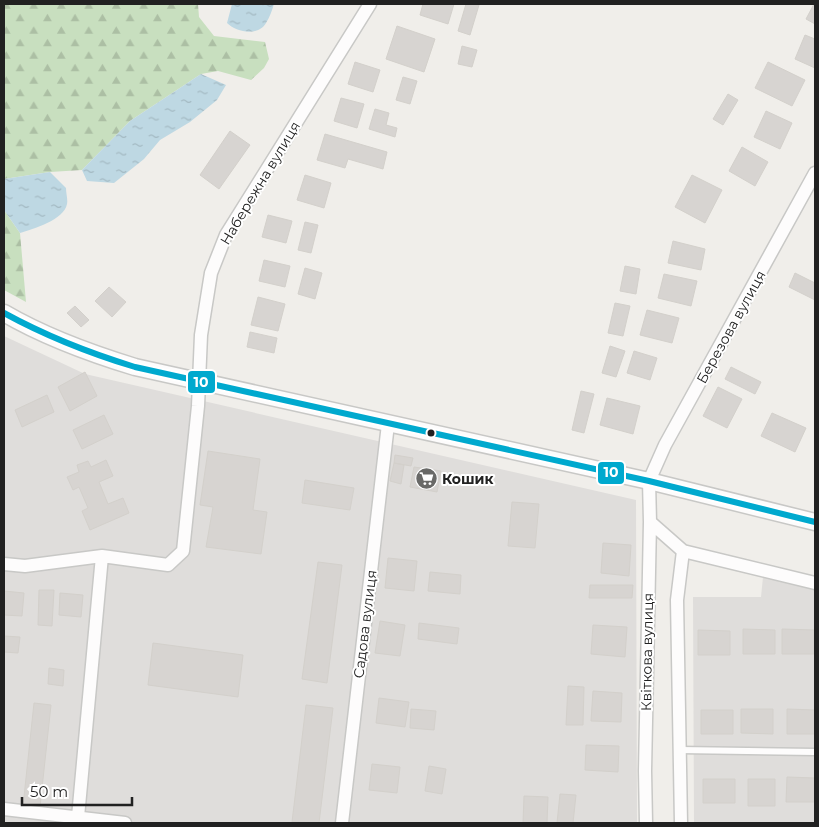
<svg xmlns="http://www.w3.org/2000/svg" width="819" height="827" font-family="Montserrat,sans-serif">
<defs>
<pattern id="forest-firs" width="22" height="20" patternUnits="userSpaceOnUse" patternTransform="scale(1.25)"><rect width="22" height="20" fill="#c8dfbf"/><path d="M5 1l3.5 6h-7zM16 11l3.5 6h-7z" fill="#acbfa4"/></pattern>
<pattern id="water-ripples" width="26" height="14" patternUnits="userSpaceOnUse" patternTransform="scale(1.25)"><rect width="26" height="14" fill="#bed8e3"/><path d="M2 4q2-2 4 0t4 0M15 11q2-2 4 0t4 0" fill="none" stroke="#a3b9c2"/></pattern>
</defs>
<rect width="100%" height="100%" fill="#f0eeea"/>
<path fill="#dfdddb" d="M4,336L85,374L636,500L637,823H4Z
M763,577L815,590V823H694L693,597H761Z"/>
<path fill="url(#forest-firs)" d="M4,4H198L199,17L214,36L265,42L269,59L264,68L251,80L218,71L201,74L130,121L82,170L50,172L4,179Z
M4,210L20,233L26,302L4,290Z"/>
<path fill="url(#water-ripples)" d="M232,4H274C272,10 270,17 266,23C258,37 236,32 227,23Z
M201,74L226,85L217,100L190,122L160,140L144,159L114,183L87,181L82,170L130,121Z
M50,172L66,188C66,193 68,200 67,204C64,220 33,229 20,233L4,210V179Z"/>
<path fill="#d7d4d1" stroke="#d3d0cb" d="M423,4H454L448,24L420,15Z
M466,4L479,5L470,35L458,31Z
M814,4H815V24L806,19Z
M397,26L435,39L424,72L386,59Z
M805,35L815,39V68L795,59Z
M462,46L477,50L472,67L458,64Z
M355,62L380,70L373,92L348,84Z
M768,62L805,80L792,106L755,88Z
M403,77L417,81L410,104L396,100Z
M728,94L738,100L723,125L713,119Z
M341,98L364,104L357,128L334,121Z
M375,109L389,113L386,125L397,128L395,137L369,129Z
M766,111L792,123L780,149L754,137Z
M230,131L250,145L219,189L200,175Z
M325,134L387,152L383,169L348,159L345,168L317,160Z
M742,147L768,162L755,186L729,171Z
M305,175L331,183L324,208L297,200Z
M692,175L722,190L705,223L675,207Z
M268,215L292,221L286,243L262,237Z
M305,222L318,225L311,253L298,250Z
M673,241L705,249L701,270L668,263Z
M264,260L290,266L285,287L259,281Z
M625,266L640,269L636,294L620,291Z
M305,268L322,273L315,299L298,294Z
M795,273L815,283V300L789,287Z
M664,274L697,281L691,306L658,298Z
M109,287L126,302L112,317L95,301Z
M258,297L285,304L278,331L251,325Z
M615,303L630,306L623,336L608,333Z
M75,306L89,320L81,327L67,313Z
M647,310L679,318L672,343L640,335Z
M250,332L277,338L274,353L247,347Z
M610,346L625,351L616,377L602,373Z
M634,351L657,358L650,380L627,373Z
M731,367L761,382L755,394L725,379Z
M85,372L97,396L70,411L58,387Z
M718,387L742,399L727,428L703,416Z
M581,391L594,394L584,433L572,430Z
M47,395L54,412L22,427L15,410Z
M607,398L640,406L633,434L600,425Z
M772,413L806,428L795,452L761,436Z
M104,415L113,434L82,449L73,430Z
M208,451L260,459L253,510L267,512L261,554L206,547L213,507L200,505Z
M395,455L413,458L411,466L394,463Z
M106,460L113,476L99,482L108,504L123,498L129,513L90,530L82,511L88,508L79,487L73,490L67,477L79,472L77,465L88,461L91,467Z
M394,463L404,465L401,484L390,481Z
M414,467L441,471L437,492L410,487Z
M305,480L354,488L350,510L302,503Z
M512,502L539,504L535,548L508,546Z
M603,543L631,545L629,576L601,573Z
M388,558L417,561L414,591L385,588Z
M318,562L342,565L327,683L302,679Z
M430,572L461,575L460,594L428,591Z
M590,585H633L632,598H589Z
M39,590H54L52,626L38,625Z
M4,591L24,593L22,616L4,615Z
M60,593L83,595L81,617L59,615Z
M380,621L405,625L400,656L375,653Z
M419,623L459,628L457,644L418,639Z
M593,625L627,627L625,657L591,654Z
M743,629L775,630V654H743Z
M782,629L814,630V654H782Z
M698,630L730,631V655H698Z
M4,636L20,637L18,653L4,652Z
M153,643L243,655L238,697L148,685Z
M49,668L64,670L63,686L48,684Z
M568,686L584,687L583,725H566Z
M593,691L622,693L621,722L591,721Z
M379,698L409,702L405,727L376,723Z
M34,703L51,705L40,807L23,806Z
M306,705L333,708L319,823L292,822Z
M411,709L436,711L434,730L410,728Z
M741,709H773V734L741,733Z
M787,709L815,710V734H787Z
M701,710H733V734H701Z
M586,745L619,746L618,772L585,770Z
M372,764L400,767L397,793L369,790Z
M429,766L446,769L442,794L425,791Z
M787,777L815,778V802H786Z
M703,779H735V803H703Z
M748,779H775V806H748Z
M560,794L576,795L573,823H557Z
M524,796L548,797L547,823H523Z"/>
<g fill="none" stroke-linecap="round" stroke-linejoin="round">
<defs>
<path id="service" d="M680,750L815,752"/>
<path id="minor" d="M650,522L683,551L815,583
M102,556L168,565L183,551L198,406L201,335L211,273L226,235L370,4
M4,564L25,566L102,556L78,817
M4,809L125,823
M342,823L388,424
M646,823L645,771L650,522L649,481L665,445L815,173
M681,823L677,600L683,551"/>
<path id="tertiary" d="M4,313C45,337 89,353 135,367L649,481L815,522"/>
</defs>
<use href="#service" stroke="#c8c8c6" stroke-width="9"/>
<use href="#minor" stroke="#c8c8c6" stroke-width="15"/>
<use href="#tertiary" stroke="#c8c8c6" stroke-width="19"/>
<use href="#service" stroke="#fdfcfc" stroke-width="6"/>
<use href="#minor" stroke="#fdfcfc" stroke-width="12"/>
<use href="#tertiary" stroke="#fdfcfc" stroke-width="16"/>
<defs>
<path id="bus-1" d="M4,313C46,336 89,353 135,367L649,481L815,522"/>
</defs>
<use href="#bus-1" stroke="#fff" stroke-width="10"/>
<use href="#bus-1" stroke="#00a9ce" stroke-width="6"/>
</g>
<defs>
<symbol id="supermarket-disc" viewBox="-11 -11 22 22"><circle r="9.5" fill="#696967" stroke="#fff"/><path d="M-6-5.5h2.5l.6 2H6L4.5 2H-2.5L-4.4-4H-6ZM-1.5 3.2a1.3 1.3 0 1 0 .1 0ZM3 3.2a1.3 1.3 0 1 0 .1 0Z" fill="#fff"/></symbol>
</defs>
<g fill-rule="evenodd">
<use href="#supermarket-disc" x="414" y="466" width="25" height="25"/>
</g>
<circle fill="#212121" stroke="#fff" stroke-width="2" cx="431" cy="433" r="4.5"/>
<g text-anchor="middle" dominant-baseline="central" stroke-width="4" stroke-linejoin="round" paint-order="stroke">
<g font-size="14" fill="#212121" stroke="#fff">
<text transform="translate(260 183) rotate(-59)">Набережна вулиця</text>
<text transform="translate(731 327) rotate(-61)">Березова вулиця</text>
<text transform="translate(365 624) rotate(-83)">Садова вулиця</text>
<text transform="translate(647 652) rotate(-89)">Квіткова вулиця</text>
</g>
<g font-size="14" font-weight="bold" fill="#212121" stroke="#fff" text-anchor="start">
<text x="442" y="479">Кошик</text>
</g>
</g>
<g stroke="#fff" stroke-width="2">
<rect x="187" y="370" width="29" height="24" rx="5" fill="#00a9ce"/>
<rect x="597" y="461" width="28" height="24" rx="5" fill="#00a9ce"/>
</g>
<g font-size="14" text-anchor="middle" font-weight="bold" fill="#fff">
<text x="201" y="387">10</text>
<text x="611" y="477">10</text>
</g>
<rect width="819" height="827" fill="none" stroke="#212121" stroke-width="10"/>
<path d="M22 797v8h110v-8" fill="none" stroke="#212121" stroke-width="2.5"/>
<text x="30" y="797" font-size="15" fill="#212121" stroke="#ffffff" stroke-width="4" paint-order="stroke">50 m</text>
</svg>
